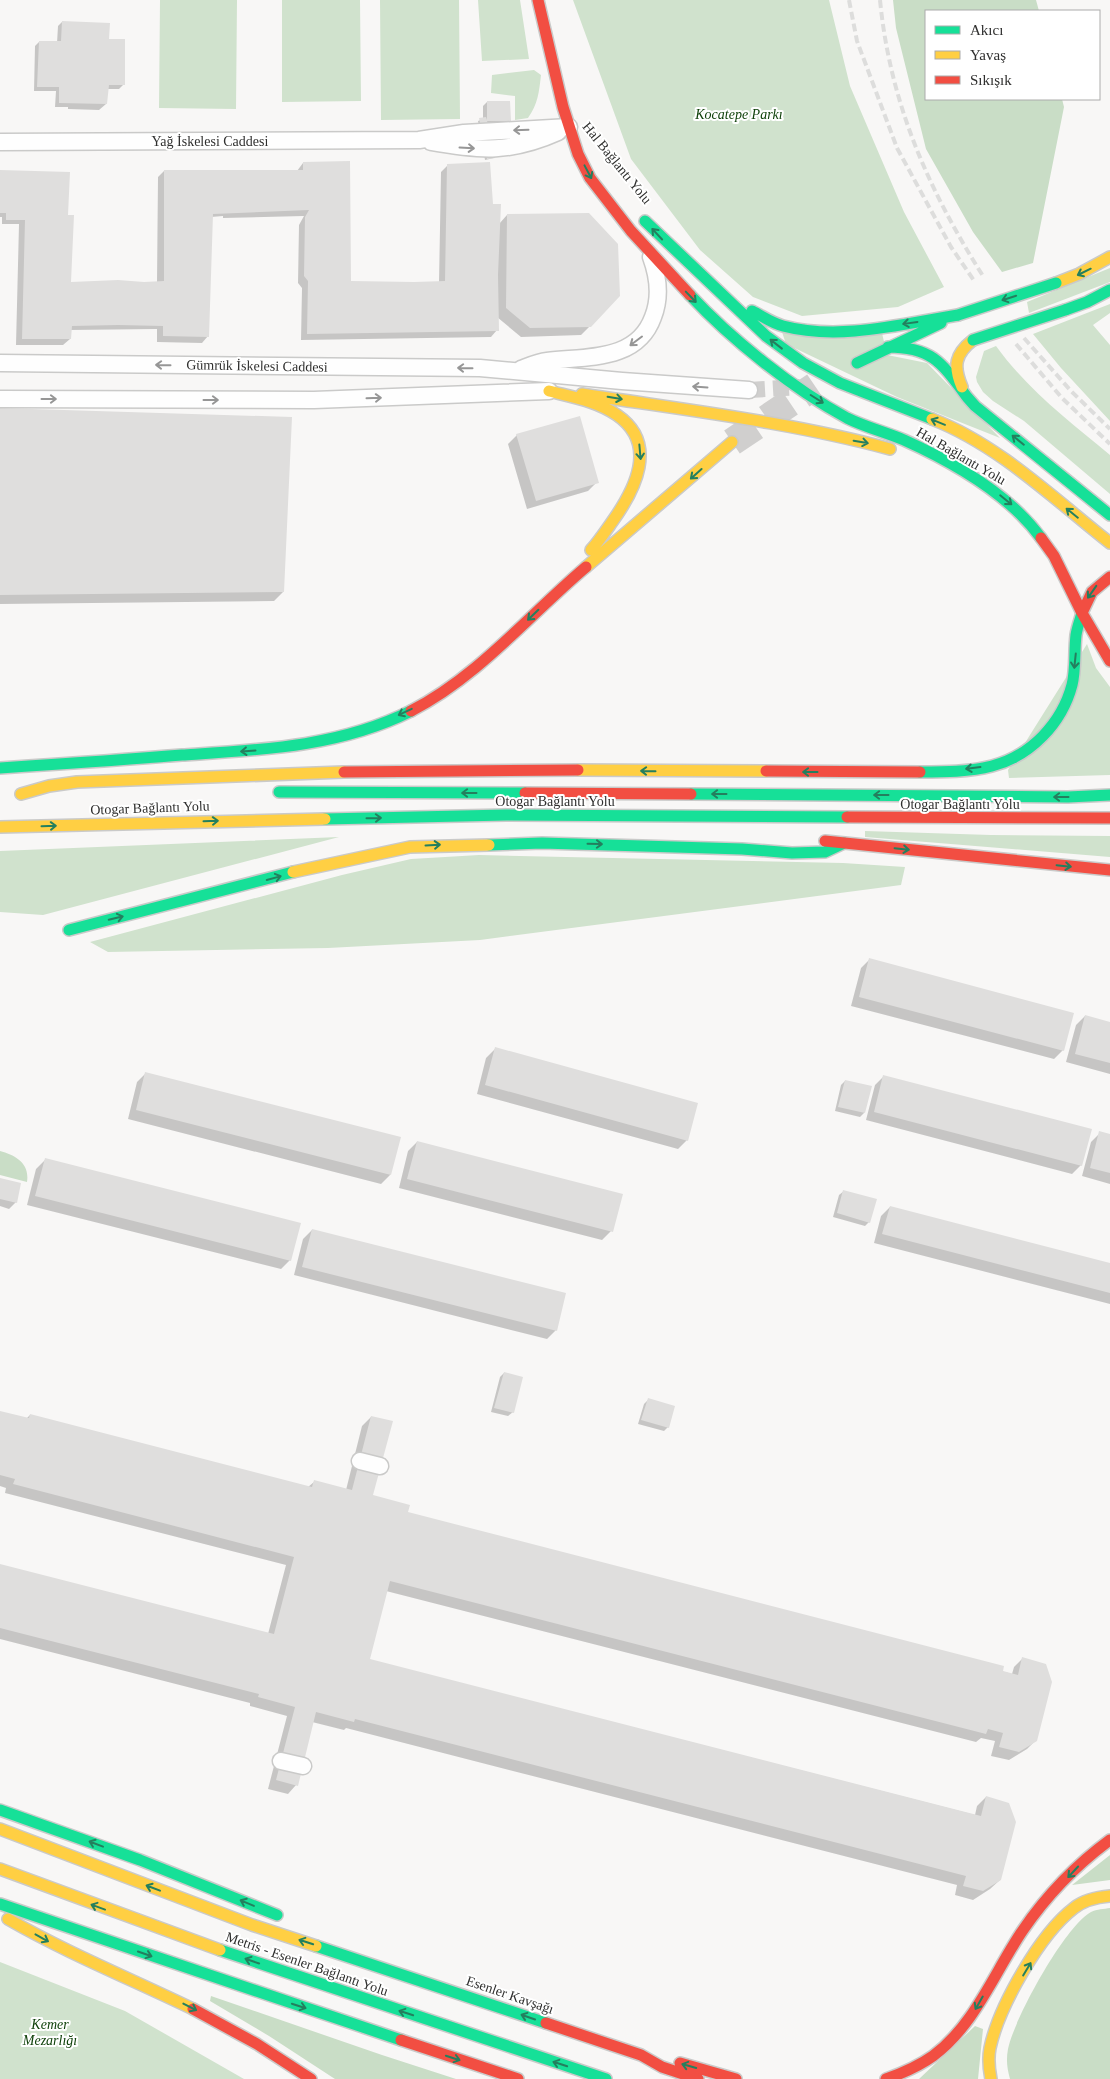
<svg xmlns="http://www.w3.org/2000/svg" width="1110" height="2079" font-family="'Times New Roman',serif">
<rect width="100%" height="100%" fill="#f8f7f6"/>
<path fill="#d0e2cd" d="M160,0H237L236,109L159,108Z
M282,0H360L361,101L282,102Z
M380,0H459L460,119L381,120Z
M478,0H520L529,59L482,61Z
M573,0H829L850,86L904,212L944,287L898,307L802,316L753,297L700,250L631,159Z
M534,70L541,75C539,92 538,104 528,118L515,120V96L491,93L492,75Z
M1110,268V282L1029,313L1027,302Z
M1110,304V313L1093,325L1110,345V421L1061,368L1033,334Z
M782,332L882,333L887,355L927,363L1000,438L897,397L786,344Z
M996,346C1028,390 1069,421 1110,455V494L1024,421L993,401L983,392L977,382L976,377L984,351Z
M1087,644L1096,668L1110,687V775L1009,778L1008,770Z
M865,831L991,835L1110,836V857L865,837Z
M339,837L43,915L0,912V851Z
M479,855L843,863L905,867L901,885L480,940L328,948L108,952L90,942L342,875L411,859Z
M0,1962L125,2011L244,2079H0Z"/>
<path fill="#c9ddc6" d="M893,0H1036L1039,11H926V99H1062L1064,107L1033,263L1002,272L973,232L926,149L896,28Z
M0,1151C15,1155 30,1163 27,1182L0,1175Z
M1110,1855V1880L1072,1885Z
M1110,1908V2079H1010C1007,2068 1006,2060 1008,2049C1014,2019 1065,1926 1091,1912C1097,1909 1104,1909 1110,1908Z
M211,1996L382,2055L456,2079H335L269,2036L210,2001Z
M975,2026L983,2029L978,2079H919Z"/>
<path fill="#0003" d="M62,22L108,40L123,85L119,89H106V104L99,110L68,109V107H55L56,91H34L35,46L39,42L57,43L58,26Z
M487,102L509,120L505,124H487L494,158L485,160L478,121L483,119V106Z
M303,163L350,282L439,283L441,172L447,166L491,205L499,224L507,215L590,326L581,335L521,337L497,317V330L491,337L301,340L302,288L298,283L299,225L304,216L223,218V216L211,217L208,336L202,343L157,342V329L70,330V339L63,345H16L19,224H2V217H0V171L67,216L69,284L157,282L158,177L164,171H297Z
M0,409L283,592L274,601L0,604Z
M517,435L597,482L588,491L527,509L508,444Z
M870,959L1063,1050L1054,1059L851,1006L861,968Z
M1085,1016L1110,1023V1074L1066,1062L1076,1025Z
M495,1049L687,1140L678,1149L477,1094L486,1058Z
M146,1073L399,1138L390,1175L381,1184L128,1119L137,1082Z
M884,1076L1081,1165L1072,1174L866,1120L875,1085Z
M845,1081L870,1087L864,1113L860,1117L835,1111L841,1085Z
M1100,1133L1110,1135V1184L1082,1176L1091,1142Z
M417,1142L611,1231L602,1240L399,1188L408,1151Z
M45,1160L290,1260L281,1269L27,1205L36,1169Z
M0,1179L16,1202L9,1209L0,1206Z
M844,1191L869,1222L865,1226L833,1217L839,1195Z
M890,1207L1110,1264V1304L874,1243L881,1216Z
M312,1230L556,1330L547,1339L294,1275L303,1239Z
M504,1373L513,1412L508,1416L491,1412L500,1377Z
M648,1400L668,1427L664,1431L638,1424L644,1404Z
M0,1412L26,1419L30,1415L308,1487L314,1482L346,1490L362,1426L371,1417V1496L406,1513L1012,1674L1014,1667L1023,1658L1036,1740L1027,1749L1009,1760L991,1756L995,1741L981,1738L976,1742L386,1591L369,1660L975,1815L977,1806L986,1797L1000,1880L990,1889L973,1900L955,1895L957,1885L346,1728L344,1730L312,1722L296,1785L288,1794L268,1789L287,1716L250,1706V1703L0,1639V1565L268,1634L286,1565L5,1493L6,1488L0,1486Z"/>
<path fill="#dfdedd" d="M62,21L110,23L109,39H125V85H109L107,104L59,103V87H37L39,41H61Z
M487,101H510L511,121H487L494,139L495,158L487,159L479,118L486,117L487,120Z
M350,161L351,281L414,282L445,281L447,164L490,162L493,204H501L498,275L499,331L307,334L308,281L304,276L305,217L309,210L213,214L209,337L163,336V326L118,325L72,326L71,339H22L25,220H6V213H0V170L70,172L68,215H74L71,282L118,280L144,282L164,281V170H303V162Z
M589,213L618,244L620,296L591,327L530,328L506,308L507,214Z
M0,408L292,417L284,592L0,595Z
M580,416L599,483L536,501L516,434Z
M869,958L1074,1013L1064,1051L859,997Z
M1085,1015L1110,1022V1063L1075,1054Z
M495,1047L698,1103L688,1141L485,1085Z
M145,1072L401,1137L391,1175L136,1110Z
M883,1075L1092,1129L1082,1166L874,1112Z
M845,1080L872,1086L865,1113L838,1107Z
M1099,1131L1110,1134V1173L1090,1168Z
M417,1141L623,1194L613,1232L407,1179Z
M45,1158L301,1223L291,1261L35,1196Z
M0,1178L21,1183L17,1203L0,1199Z
M843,1190L877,1199L870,1223L837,1213Z
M890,1206L1110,1263V1293L882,1234Z
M312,1229L566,1293L557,1331L302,1267Z
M504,1372L523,1377L514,1413L494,1408Z
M648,1398L675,1406L669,1428L641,1420Z
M0,1411L29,1418L30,1414L312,1487L314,1480L352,1490L371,1416L393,1421L373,1495L410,1505L408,1512L1004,1666L1003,1671L1018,1675L1022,1657L1046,1664L1052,1682L1037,1741L1019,1752L999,1747L1003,1733L988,1729L986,1734L390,1581L370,1659L981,1816L986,1796L1009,1803L1016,1822L1001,1880L983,1891L963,1886L966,1876L355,1719L354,1722L316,1712L298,1786L276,1780L295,1707L258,1697L259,1694L0,1628V1564L274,1634L294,1557L13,1484L15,1479L0,1475Z"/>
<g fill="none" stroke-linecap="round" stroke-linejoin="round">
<path stroke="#d0cfce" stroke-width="16" stroke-dasharray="16 8" stroke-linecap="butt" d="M749,390L800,387"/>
<path stroke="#d0cfce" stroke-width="28" stroke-dasharray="28 14" stroke-linecap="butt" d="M732,442L815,386"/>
<defs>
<path id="street" d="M0,142L419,140L464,133L569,127
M431,142C481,151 511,153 558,132
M0,363L480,368L622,381L749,390
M521,369C529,366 538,362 547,361C586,356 637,362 653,317C661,297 658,276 651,257
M0,399L314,400L549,391
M360,1461L380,1466
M281,1761L303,1766"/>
<path id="fast" d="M645,221L766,336L803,363L840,383L932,419
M690,295C731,339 793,389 847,418C865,427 885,432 904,440C953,462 1009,494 1041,538
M1065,310L1087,302L1110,290
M752,311C762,316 772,323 783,326C840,341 902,324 958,315
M888,347C932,347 942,363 967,397
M857,363L941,323
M967,397L975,406L1110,515
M0,768C61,764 121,760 182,755C260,750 339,747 411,711
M920,772C944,772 969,772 992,766C1031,756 1062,723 1072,685C1076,669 1074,652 1076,635C1077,628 1080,620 1082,613
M279,792L525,793
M691,794L1068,797L1110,795
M325,819L506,815L847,817
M489,845L542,843L742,849L792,853L825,852L844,843
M69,930L293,872
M0,1810L140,1860L277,1915
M0,1904L401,2040
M316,1946L546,2023
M220,1950L606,2079"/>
<path id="slow" d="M1056,283L1079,274L1110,257
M962,387C953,366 955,354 973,340
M549,391C572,397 597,401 617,415C659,444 635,490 612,522C605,532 599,541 591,550
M582,394C685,410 790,422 890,449
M932,419C999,445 1054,499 1110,543
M586,567L732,442
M578,770L766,771
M21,794L49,786L77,782L344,772
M0,827L325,819
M293,872L410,847L489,845
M0,1829L252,1925L316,1946
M0,1869L220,1950
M8,1919C67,1953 131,1979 193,2009
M991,2079C989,2069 988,2058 990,2048C999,2006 1040,1934 1074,1908C1084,1900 1098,1897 1110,1896"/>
<path id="jam" d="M538,0L563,107L578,154L590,178L631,231L690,295
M1041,538L1054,556L1082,613L1110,661
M1082,613L1092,592L1110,577
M411,711C479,676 528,616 586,567
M766,771L920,772
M344,772L578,770
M525,793L691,794
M847,817L1110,818
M825,841L1110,870
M193,2009L257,2044L311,2079
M546,2023L641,2055L662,2067L698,2079
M401,2040L518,2079
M680,2063L736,2079
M886,2079C903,2073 919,2066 933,2056C975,2025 995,1971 1023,1930C1047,1895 1076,1865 1110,1840"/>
</defs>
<use href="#street" stroke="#cacac9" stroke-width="19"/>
<use href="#fast" stroke="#cacac9" stroke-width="14"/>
<use href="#slow" stroke="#cacac9" stroke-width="14"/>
<use href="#jam" stroke="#cacac9" stroke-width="14"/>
<use href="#street" stroke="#fefefe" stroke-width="16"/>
<use href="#fast" stroke="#16e098" stroke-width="11"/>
<use href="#slow" stroke="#ffcf43" stroke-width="11"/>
<use href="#jam" stroke="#f24e42" stroke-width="11"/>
<path stroke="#dddddc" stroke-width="4" stroke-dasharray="8 4" stroke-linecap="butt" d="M849,0L857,41L897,148L951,247L975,282
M880,0C890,103 928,189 983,276
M1024,338L1071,391L1110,429
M1016,344L1062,398L1110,444"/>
<defs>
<path id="fast-bridge" d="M958,315L1056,283
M973,340L1065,310"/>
</defs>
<use href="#fast-bridge" stroke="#cacac9" stroke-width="14" stroke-linecap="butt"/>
<use href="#fast-bridge" stroke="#16e098" stroke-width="11"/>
</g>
<defs><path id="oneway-shaft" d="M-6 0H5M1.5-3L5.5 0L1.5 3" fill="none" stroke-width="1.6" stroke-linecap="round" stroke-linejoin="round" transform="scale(1.25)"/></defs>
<g stroke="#969696">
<use href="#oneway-shaft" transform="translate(521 130) rotate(178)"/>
<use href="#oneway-shaft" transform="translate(467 148) rotate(3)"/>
<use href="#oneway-shaft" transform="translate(636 341) rotate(143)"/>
<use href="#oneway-shaft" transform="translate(163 365) rotate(-179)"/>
<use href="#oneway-shaft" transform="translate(465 368) rotate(-179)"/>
<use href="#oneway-shaft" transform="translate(700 387) rotate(-176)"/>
<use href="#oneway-shaft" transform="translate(374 398) rotate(-2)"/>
<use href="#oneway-shaft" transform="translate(49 399)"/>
<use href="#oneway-shaft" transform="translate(211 400)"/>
</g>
<g stroke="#247f5e">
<use href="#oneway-shaft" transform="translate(588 172) rotate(62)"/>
<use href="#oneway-shaft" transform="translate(657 234) rotate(-133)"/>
<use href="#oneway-shaft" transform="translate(1084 272) rotate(154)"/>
<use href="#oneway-shaft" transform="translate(691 297) rotate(46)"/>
<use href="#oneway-shaft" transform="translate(1009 298) rotate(162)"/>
<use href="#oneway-shaft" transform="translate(910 323) rotate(172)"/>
<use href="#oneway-shaft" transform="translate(776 344) rotate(-142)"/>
<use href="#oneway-shaft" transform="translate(615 398) rotate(9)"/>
<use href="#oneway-shaft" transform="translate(817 399) rotate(32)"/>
<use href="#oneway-shaft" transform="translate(938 422) rotate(-158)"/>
<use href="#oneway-shaft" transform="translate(1018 440) rotate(-141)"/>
<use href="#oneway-shaft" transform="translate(861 442) rotate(10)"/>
<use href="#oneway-shaft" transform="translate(640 452) rotate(85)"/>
<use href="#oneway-shaft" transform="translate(696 474) rotate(138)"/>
<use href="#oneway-shaft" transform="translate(1006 500) rotate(39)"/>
<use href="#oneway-shaft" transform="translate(1072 513) rotate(-141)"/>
<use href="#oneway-shaft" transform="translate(1092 592) rotate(125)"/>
<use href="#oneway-shaft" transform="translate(533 615) rotate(136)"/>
<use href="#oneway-shaft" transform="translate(1075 661) rotate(96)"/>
<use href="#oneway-shaft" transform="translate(405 712) rotate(155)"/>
<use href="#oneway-shaft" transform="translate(248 751) rotate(176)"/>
<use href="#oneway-shaft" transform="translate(973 768) rotate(173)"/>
<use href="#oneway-shaft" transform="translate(648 771) rotate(-179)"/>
<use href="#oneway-shaft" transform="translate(810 772) rotate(180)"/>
<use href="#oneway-shaft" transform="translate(469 793) rotate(-180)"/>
<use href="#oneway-shaft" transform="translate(719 794) rotate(-180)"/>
<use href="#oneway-shaft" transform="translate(881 795) rotate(-180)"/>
<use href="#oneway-shaft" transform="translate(1061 797) rotate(-180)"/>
<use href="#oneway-shaft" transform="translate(374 818) rotate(-1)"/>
<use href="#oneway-shaft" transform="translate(211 821) rotate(-2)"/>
<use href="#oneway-shaft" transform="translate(49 826) rotate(-2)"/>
<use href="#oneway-shaft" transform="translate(595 844) rotate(1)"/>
<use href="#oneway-shaft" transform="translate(433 845) rotate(-3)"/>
<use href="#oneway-shaft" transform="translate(902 849) rotate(6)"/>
<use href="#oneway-shaft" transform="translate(1064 866) rotate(6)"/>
<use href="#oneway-shaft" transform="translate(274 878) rotate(-15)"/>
<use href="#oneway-shaft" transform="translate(116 918) rotate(-14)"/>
<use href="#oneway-shaft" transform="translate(96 1844) rotate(-159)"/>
<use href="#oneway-shaft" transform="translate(1073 1872) rotate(133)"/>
<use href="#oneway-shaft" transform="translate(153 1888) rotate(-159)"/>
<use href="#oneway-shaft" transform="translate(247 1903) rotate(-157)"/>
<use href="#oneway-shaft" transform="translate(98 1907) rotate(-160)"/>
<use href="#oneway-shaft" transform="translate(42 1938) rotate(29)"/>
<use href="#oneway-shaft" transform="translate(306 1942) rotate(-162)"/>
<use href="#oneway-shaft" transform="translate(145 1954) rotate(19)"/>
<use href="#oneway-shaft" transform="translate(252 1961) rotate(-161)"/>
<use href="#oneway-shaft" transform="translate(1027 1969) rotate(-59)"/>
<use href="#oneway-shaft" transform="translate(979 2003) rotate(120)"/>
<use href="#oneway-shaft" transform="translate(299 2006) rotate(18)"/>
<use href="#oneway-shaft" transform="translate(190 2007) rotate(27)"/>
<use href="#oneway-shaft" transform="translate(406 2013) rotate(-162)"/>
<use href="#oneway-shaft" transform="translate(528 2017) rotate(-161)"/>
<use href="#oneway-shaft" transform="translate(453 2058) rotate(18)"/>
<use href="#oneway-shaft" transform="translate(560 2064) rotate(-162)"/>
<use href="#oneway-shaft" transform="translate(689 2066) rotate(-164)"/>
</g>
<g text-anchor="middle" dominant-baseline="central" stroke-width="4" stroke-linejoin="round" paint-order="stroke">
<g font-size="14" font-style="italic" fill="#10420b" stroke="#fff">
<text x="739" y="114">Kocatepe Parkı</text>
<text x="50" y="2024">Kemer<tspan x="50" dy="16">Mezarlığı</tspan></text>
</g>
<g font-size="14" fill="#2f2f2e" stroke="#fff">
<text x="210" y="141">Yağ İskelesi Caddesi</text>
<text transform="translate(617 163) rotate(51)">Hal Bağlantı Yolu</text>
<text transform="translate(257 366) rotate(1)">Gümrük İskelesi Caddesi</text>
<text transform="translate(961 456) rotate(30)">Hal Bağlantı Yolu</text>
<text x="555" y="801">Otogar Bağlantı Yolu</text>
<text x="960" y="804">Otogar Bağlantı Yolu</text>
<text transform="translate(150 808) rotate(-2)">Otogar Bağlantı Yolu</text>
<text transform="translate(307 1964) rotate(19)">Metris - Esenler Bağlantı Yolu</text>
<text transform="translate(510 1995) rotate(19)">Esenler Kavşağı</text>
</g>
</g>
<rect x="925" y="10" width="175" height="90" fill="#ffffff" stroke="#acacab"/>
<rect x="935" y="26" width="25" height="8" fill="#16e098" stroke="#acacab"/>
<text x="970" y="35" font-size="15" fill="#2f2f2e">Akıcı</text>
<rect x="935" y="51" width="25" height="8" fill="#ffcf43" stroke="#acacab"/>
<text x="970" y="60" font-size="15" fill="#2f2f2e">Yavaş</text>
<rect x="935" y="76" width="25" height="8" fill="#f24e42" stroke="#acacab"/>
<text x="970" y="85" font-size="15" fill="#2f2f2e">Sıkışık</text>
</svg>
